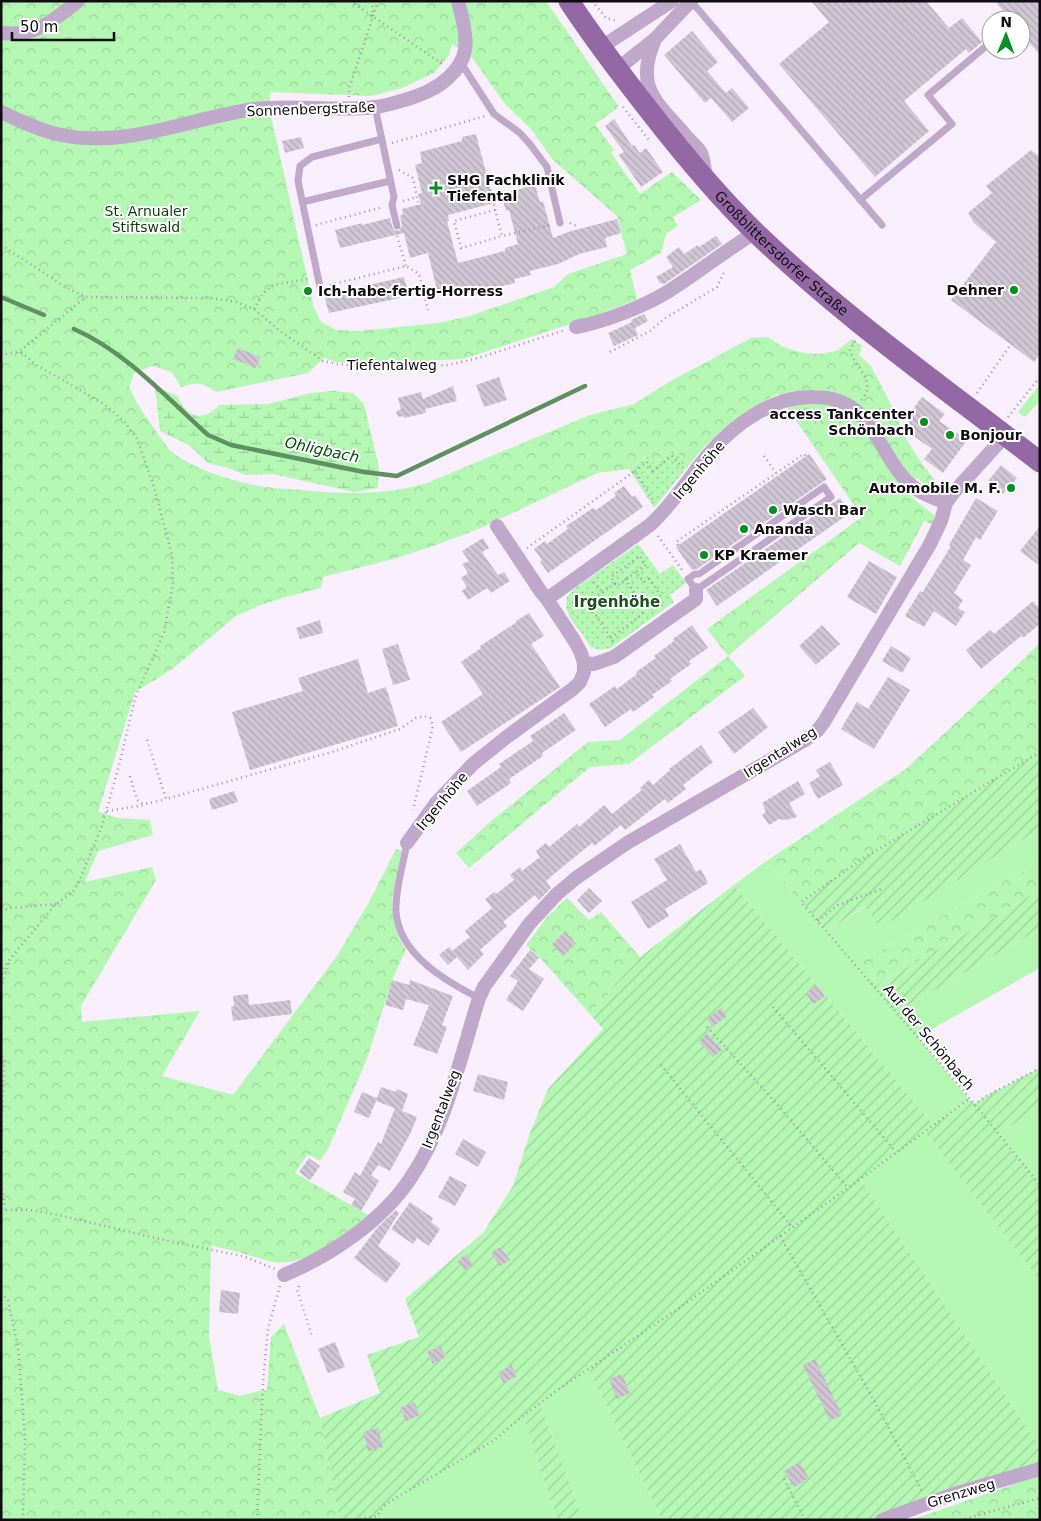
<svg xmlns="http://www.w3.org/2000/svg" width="1041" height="1521" font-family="'DejaVu Sans',sans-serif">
<defs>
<pattern id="forest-crowns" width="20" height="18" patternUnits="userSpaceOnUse" patternTransform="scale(1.25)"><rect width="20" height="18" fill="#b4f7b3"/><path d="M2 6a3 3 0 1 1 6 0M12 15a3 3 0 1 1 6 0" fill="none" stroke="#9ad399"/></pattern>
<pattern id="wetland-marsh" width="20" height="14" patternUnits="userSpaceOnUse" patternTransform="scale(1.25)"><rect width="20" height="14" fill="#b4f7b3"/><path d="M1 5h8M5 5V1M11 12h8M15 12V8" fill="none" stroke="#9ad399"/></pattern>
<pattern id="park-dots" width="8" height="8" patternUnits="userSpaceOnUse" patternTransform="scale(1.25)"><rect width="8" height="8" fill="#b4f7b3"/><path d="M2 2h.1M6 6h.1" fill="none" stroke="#9ad399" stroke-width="1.8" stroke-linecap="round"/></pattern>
<pattern id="garden-furrows" width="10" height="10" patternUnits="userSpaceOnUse" patternTransform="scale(1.25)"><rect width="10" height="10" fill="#b4f7b3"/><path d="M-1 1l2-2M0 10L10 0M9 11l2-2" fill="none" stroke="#9ad399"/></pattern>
<pattern id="building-back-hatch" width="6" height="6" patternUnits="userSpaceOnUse" patternTransform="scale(1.25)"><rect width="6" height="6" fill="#d0c6d4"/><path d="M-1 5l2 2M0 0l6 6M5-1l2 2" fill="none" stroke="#b2a9b5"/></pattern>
</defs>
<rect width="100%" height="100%" fill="#f8eefc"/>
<path fill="#b4f7b3" d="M1040,384V401L1025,417L1018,412Z
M1040,829V861L856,964L896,1013L1040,929V968L918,1037L969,1099L934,1126L734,885L765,862L827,931L866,906L880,927Z
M1040,1111V1185L997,1133Z
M925,1132L1040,1281V1447L861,1180Z
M589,1370L662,1520H583L540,1403Z
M523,1416L557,1520H377V1516L385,1505L493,1441Z"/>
<path fill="url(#forest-crowns)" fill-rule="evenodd" d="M1,1H546L619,107L595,124L614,150L611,153L640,194L672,172L701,200L673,217L678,226L666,234L661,253L630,270L637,299L598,315L463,359L368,364L337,362L324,358L308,373L216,392C203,382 196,382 181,387L172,372L152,366L134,373L129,387C137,405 149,421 161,438C165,443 168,449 173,453C198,471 234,482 265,487C280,489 295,489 310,491C351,494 387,495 427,483L590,415L634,404L671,381L751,338L768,337L783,347L804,353L823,354L838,350L852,339L862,346L859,355L871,366L897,416L902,433L923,465L940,487H929L917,478L905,490L917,502L934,515L935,520L933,525L924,521L900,566L859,543L728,656L745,676L629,764L590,767L469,868L456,853L489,823L588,742L620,740L728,656L707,629L862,517L778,394C743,410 713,434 689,465L673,448L652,463L646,456L629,469L597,473L481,528L436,545L393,559L323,577L321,588L282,598L258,606L236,616L171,670L135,692L98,812L118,818L150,820L153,835L98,851L85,882L152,867L156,880L81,1006L82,1022L200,1011L162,1076L233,1095L337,956L368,904L396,849L402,850C394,891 383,912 406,950L392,980L367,1059L328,1149L320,1161L308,1154L295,1173L368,1215C344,1235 307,1267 274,1262C266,1261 257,1257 248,1255C237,1251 223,1248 211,1246L209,1336L218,1390L240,1396L259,1391L267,1390L271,1337L284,1324L320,1418L339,1520H1ZM452,44L473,59L505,104L531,129L553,160L617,216L627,254L568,274L554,287L470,316L439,323L359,331L336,330L321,322L314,308L271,116L270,92L371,96L402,88L434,73L449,55Z
M1040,643V752L864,858L801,902L765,862L906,769L988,693Z
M1040,861V890L873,987L856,964Z
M567,898L589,920L601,912L640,957L590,1014L542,960L526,945L548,916Z
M1040,1475V1520H911Z"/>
<path fill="url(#wetland-marsh)" d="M155,387L178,396C184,417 204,423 219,405L268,404L311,393L334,391L353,393L364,404L379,467L378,488L354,492L273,474L245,475L228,468L208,463L189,445L160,431Z"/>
<path fill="url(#park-dots)" d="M673,448L689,465L654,508L629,469L647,456L652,463Z
M638,544L660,574L673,565L686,583L670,595L674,602L611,648L598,650L591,647L569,616L566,606L567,597L574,589Z"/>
<path fill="url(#garden-furrows)" d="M1040,752V829L880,928L865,906L827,931L801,902L864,858Z
M734,885L934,1126L969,1099L974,1104L986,1096L1040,1068V1111L997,1133L1040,1185V1281L925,1132L861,1180L1040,1447V1469L882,1520H662L589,1370L540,1403L583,1520H557L523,1416L493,1441L385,1505L377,1516V1520H339L320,1418L380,1393L367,1355L419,1337L405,1299L483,1233L513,1186L530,1133L548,1089L603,1029L590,1014L640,957Z
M1040,890V929L896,1013L873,987Z"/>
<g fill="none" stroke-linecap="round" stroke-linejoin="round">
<path stroke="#609061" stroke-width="4.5" d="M1,297L44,315
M74,329C126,352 166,397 208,435L231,445L364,472L397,476L585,386"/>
</g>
<path fill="url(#building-back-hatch)" d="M811,1H926L949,28L962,18L982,42L969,53L966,49L904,101L929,131L875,177L779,64L829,22Z
M995,1H1040V55L1021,33V20H1010Z
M692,31L718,62L707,71L726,93L732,88L749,108L732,122L711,98L705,103L664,55Z
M614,119L632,146L634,145L640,153L646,148L663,172L641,187L619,155L624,152L605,126Z
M476,134L494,203L448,215L449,221H447L458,263L505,251V248L518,244L509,210L506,211L501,194L535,185L540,202L543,201L553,238L568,232L617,219L621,233L605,238L607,247L579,254L558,264L530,271L531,275L514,279L515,283L498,287L499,291L481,296L480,292L464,297L461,288L438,294L428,253L410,258L404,233L340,248L335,230L362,223V225L390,218L393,229L396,231L400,230L402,225L400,215H403L402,209L421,204L418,194L422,193L415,165L422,163L420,152L462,141V137Z
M301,137L304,148L285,153L282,141Z
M1031,150L1040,157V354L1034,362L951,300L996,242L974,223L968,213L992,193L986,186Z
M716,236L722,244L664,284L660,283L656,277L673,267L666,257L679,247L684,254L698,245L699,247Z
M404,277L409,296L329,313L324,295Z
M644,314L648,321L635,328L638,335L614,346L608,333L632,322L631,320Z
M238,348L260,357L256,368L233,359Z
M499,377L507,400L484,407L476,385Z
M453,386L457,401L425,409L426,413L404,418L403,416L398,417L396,412L401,409L398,398L421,392L423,399Z
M922,397L945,414L939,421L967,440L943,473L924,459L932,449L908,432L910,413Z
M809,454L827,479L697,569L692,570L676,547Z
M1001,465L1017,478L1003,494L988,481Z
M624,486L632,497L635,495L643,507L548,573L540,562L542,560L534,549L545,541L547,544L568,529L566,526L593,508L596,510L616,496L614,493Z
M840,498L850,513L717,606L706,590Z
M976,498L998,511L980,540L976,537L963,560L971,565L954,593L963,600L958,608L965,612L956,626L934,611L924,627L905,616L920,591L922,593L951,546L949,545Z
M1040,526V566L1020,551Z
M483,538L489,548L482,552L498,575L504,572L510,581L491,593L487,588L468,600L462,591L467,587L461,578L468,573L462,564L469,561L462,551Z
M869,561L897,577L876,614L847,597Z
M1033,601L1040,609V624L1023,638L1021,636L981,669L966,650L990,630L994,634Z
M529,613L544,636L531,644L560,687L461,752L441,722L483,694L461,662L481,648L480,646L517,622L516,621Z
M320,620L323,633L300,639L296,628Z
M692,625L708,648L689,661L691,664L670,679L672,681L652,695L654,697L633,712L631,709L605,727L589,704L615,686L617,689L637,674L636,672L656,658L654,656L674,641L673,639Z
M822,625L840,644L816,665L799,646Z
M398,644L410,680L393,685L382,649Z
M891,646L911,658L902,673L882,661Z
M358,659L368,693L386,687L398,726L250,770L232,712L303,691L298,678Z
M888,677L910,690L874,749L841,729L857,702L868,709Z
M753,708L768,727L734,754L718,732Z
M564,713L576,730L542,753L543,756L509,779L511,783L477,806L467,791L501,767L499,764L533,741L530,736Z
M701,745L713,762L683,785L686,789L668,803L665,799L625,830L621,825L594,846L592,843L554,874L546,881L551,888L539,900L535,895L503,922L507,926L480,950L484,954L468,970L457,957L448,965L439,955L449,947L454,953L452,951L470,937L465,931L492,908L485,899L494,892L496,894L514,880L510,875L520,867L522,871L540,857L536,851L546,843L549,847L577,824L579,827L604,805L612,814L642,790L640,788L649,780L653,785L670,770L669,769Z
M830,762L843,785L818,799L809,783L820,776L816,770Z
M798,781L805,794L789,803L797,817L785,820L779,819L769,825L762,815L766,812L762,803Z
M234,791L238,802L212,810L209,799Z
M680,844L696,872L701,869L708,883L665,909L669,916L648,929L631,902L667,880L654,859Z
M589,888L602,901L589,913L577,900Z
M565,931L576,944L563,956L552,944Z
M530,950L539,958L529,969L544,979L523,1011L506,1000L518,981L510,976Z
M392,980L409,985L410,980L453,996L442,1025L447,1027L437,1054L413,1045L429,1005L406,999L403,1010L385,1005Z
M817,985L825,996L814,1004L806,994Z
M248,994L249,1005L290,1000L292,1014L233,1021L231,1007L234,1006L233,996Z
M721,1008L727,1016L713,1027L707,1019Z
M707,1033L722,1050L713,1057L699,1041Z
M478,1074L508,1082L504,1100L473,1091Z
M381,1087L396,1092L397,1089L408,1094L402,1111L376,1101L369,1118L354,1112L362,1092L377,1098Z
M395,1108L417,1117L410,1134L390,1171L378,1165L371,1175L379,1181L361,1211L351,1205L355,1199L343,1192L355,1172L360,1176L378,1142L381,1144Z
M463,1139L486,1152L478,1167L455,1154Z
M309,1158L320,1166L310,1180L299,1172Z
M450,1176L467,1185L455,1206L438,1197Z
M410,1202L433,1218L431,1222L440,1229L429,1246L417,1238L413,1244L391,1229Z
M396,1210L399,1213L378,1246L401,1264L386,1283L354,1258L378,1227Z
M500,1247L510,1260L500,1266L491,1253Z
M466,1254L473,1264L465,1270L458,1261Z
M221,1290L240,1293L238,1314L219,1312Z
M335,1342L345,1367L328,1373L318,1349Z
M440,1346L446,1357L433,1364L427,1352Z
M815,1359L842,1415L830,1421L803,1365Z
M511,1365L517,1376L504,1383L498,1373Z
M622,1374L630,1393L617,1399L609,1379Z
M414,1402L420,1415L406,1421L400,1408Z
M378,1428L383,1447L368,1451L363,1432Z
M799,1462L809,1478L794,1487L784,1471Z"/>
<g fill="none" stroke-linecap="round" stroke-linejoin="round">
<path stroke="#9e96a1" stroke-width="2.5" stroke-dasharray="1 4" stroke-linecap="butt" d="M350,1L444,65
M372,1L373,15
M592,1L606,18L617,21
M349,97V89L378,1
M623,107L649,140
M392,143L485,116
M399,170L413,178L419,207
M490,190L502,236L551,225
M403,201L417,197
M495,210L454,221L461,248L502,236
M570,223L578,227
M316,225L383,207
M397,236L406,266
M1,245L67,288L86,297L211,298L236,302L254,309L280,331L323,361L337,364L368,367L449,365L482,357L565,330
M330,285L406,266L419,274L428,310
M254,309L263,293L273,285L309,279
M855,341L850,350C855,369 877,379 862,400
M610,352L650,331L664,319L717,287L725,270
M1,355L20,351L86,297
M977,393L1011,344
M1008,417L1040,377
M764,456L776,473
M635,471L647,462L653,471L672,456L683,468
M658,536L682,570
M678,545L676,542L804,454L806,456
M527,548L635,471L654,502
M625,579L644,607
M594,582L602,592
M615,584L611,577L640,556L646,565L636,572L644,582L649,579L661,596L657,599
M611,638L641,615L644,612V607L657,599L662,606
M613,641L587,602L615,584L617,586L636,572
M147,740L166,799L332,752L400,729L416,718L424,716L430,718L433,726L413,810
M1040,752L864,858L801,902L958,1084L1040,1185
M130,776C139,805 134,808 166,799
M107,811L145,805
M1,911L11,908L56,904
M818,921L838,905L884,888
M1,973L10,959L56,904L73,892L81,877L102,826L120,762L135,698L164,632L173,584L172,555L154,487L137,439L124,421L104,404L35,364L20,351
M1,988L9,963
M773,1007L896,1152
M707,1027L775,1102L848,1188
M1,1051L4,1060L1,1158
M661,1065L792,1227
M974,1105L986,1096L1040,1068
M1,1179L5,1209
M1,1210H30L58,1215L173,1242L243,1256L275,1269
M780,1236L875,1402L923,1493
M299,1286L297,1290L312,1336
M1,1293L8,1300L18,1347L25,1437L23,1520
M784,1479L805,1520
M257,1520L263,1382L268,1328L280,1286
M355,1520L377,1516L385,1505L399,1496L493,1441L523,1416L556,1391L682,1306L848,1188L969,1099
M960,1520L1040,1498"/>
<path stroke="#bfa8c9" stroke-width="7" d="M691,1L882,225
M461,63L494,114L520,133L529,143L547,167L560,223
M375,107L394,197L392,205L397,226
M860,200L952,124L928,95L991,42
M302,202L390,181
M320,287L298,181L300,166L312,157L382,139
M824,487L831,497L696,590L688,579L695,574H699Z
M407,843C403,865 395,890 396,912C399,954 445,981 479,998"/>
<path stroke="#bfa8c9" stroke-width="14" d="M1,33C35,37 53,21 78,1
M655,39C634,88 656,101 686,136C690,141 698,147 701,153C704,160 704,169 706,176
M600,48L672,1
M616,70L655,39L691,1
M1,112C19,120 38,130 57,134C124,150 189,118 254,109C294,104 335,112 375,107C386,106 397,102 408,99C423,94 436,89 448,78C457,70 463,62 465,50C467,34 462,16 458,1
M576,327C604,322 645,306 669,291C699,272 726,250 756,232
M547,599L650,525C673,504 688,479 708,455C733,425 774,395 814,397C835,397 851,403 864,419C883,441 892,472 916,489C925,495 936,499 946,503
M584,663L594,664L614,657L696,599V590
M407,843L436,803L473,764L508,736L574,688L580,682L584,672V663L581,653L574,640L547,599L541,592L497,526
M284,1275C330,1256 382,1221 410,1179C446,1126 460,1059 479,998L484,987L530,923L557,894L576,878L627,843L805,740L817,731L824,722L929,546L941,521L946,503L954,492L1005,436
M882,1520L954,1494L1040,1469"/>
<path stroke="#9368a4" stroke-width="21" id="s1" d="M569,1C595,41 623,77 652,114C684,155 717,195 754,231C842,316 943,387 1040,462"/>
</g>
<g fill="#079021" stroke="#fff" stroke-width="2">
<path d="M433.5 180.5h5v5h5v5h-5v5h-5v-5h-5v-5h5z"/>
<circle cx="1014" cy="290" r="5"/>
<circle cx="308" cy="291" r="5"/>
<circle cx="924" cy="422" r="5"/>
<circle cx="950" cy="435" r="5"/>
<circle cx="1011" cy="488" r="5"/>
<circle cx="773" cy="510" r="5"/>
<circle cx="744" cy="529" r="5"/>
<circle cx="704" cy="555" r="5"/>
</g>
<g text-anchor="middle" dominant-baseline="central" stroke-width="4" stroke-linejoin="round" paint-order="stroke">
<g font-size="14" fill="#100c11" stroke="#fff">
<text transform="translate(311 109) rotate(-2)">Sonnenbergstraße</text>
<text stroke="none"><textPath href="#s1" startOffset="331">Großblittersdorfer Straße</textPath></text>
<text x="392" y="365">Tiefentalweg</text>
<text transform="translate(699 470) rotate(-50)">Irgenhöhe</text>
<text transform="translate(780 752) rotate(-32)">Irgentalweg</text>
<text transform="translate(442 801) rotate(-50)">Irgenhöhe</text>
<text transform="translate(929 1037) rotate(50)">Auf der Schönbach</text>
<text transform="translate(441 1109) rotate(-69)">Irgentalweg</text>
<text transform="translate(961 1493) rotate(-17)">Grenzweg</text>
</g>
<g font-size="14" font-weight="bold" fill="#100c11" stroke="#fff" text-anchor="start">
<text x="447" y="180">SHG Fachklinik<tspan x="447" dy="16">Tiefental</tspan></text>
<text x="1004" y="290" text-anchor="end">Dehner</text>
<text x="318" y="291">Ich-habe-fertig-Horress</text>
<text x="914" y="414" text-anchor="end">access Tankcenter<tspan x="914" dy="16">Schönbach</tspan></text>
<text x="960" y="435">Bonjour</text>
<text x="1001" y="488" text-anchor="end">Automobile M. F.</text>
<text x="783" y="510">Wasch Bar</text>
<text x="754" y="529">Ananda</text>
<text x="714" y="555">KP Kraemer</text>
</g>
<g font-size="14" fill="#0c3d10" stroke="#fff">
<text x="146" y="211">St. Arnualer<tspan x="146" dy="16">Stiftswald</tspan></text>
</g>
<g font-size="15" font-style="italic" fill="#01500d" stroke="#fff">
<text transform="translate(322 450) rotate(12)">Ohligbach</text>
</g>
<g font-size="15" font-weight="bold" fill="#19501d" stroke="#fff">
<text x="617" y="602">Irgenhöhe</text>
</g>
</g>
<rect width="1041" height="1521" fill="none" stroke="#100c11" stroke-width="5"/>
<g transform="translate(1006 35) rotate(1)"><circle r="24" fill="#ffffff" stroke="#9f9ea0"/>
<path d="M0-4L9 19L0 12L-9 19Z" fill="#079021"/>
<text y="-8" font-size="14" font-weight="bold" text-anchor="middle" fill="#100c11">N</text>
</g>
<path d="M12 32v8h102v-8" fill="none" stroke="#100c11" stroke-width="2.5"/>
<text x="20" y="32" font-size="15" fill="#100c11" stroke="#ffffff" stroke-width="4" paint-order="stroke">50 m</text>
</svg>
